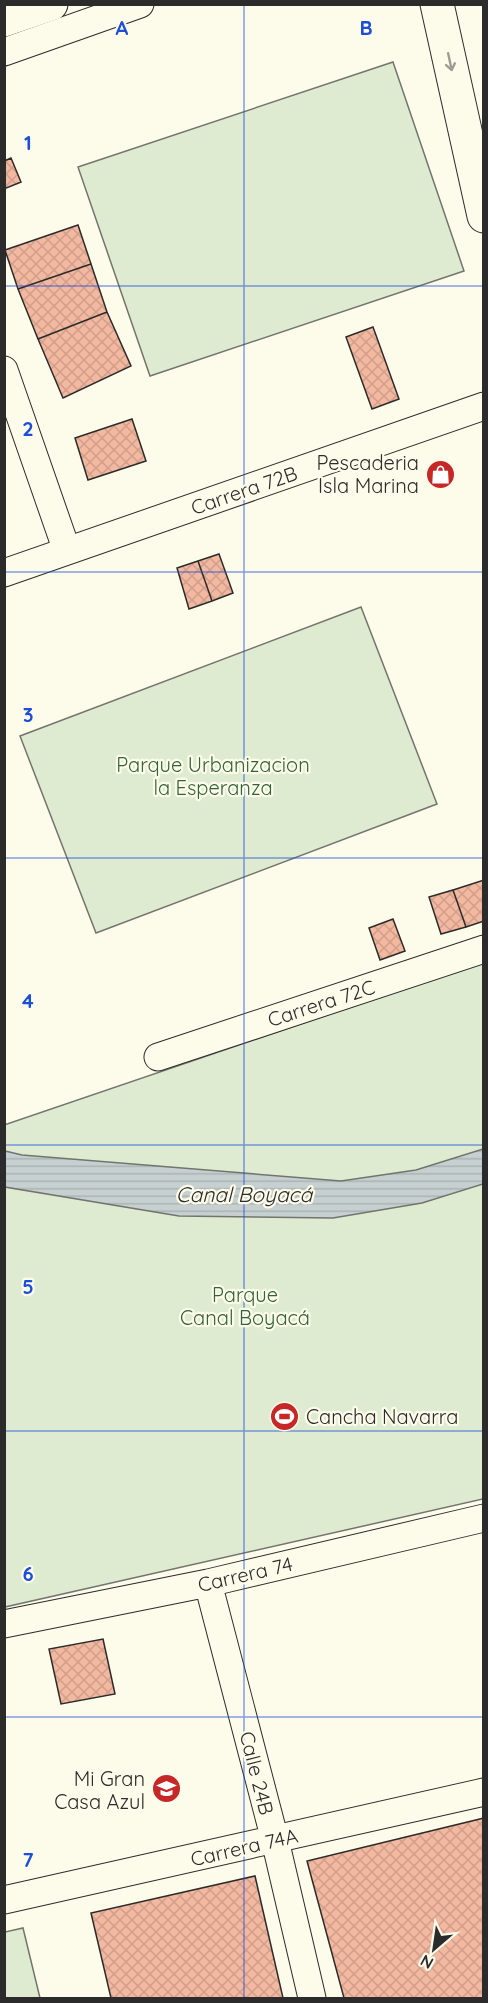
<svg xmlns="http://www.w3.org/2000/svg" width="488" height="2003" font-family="Quicksand,sans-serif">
<defs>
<pattern id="water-rules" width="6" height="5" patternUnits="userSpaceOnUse" patternTransform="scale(1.5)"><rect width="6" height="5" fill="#c7d0d0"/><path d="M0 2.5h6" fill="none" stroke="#abb3b3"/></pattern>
<pattern id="building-cross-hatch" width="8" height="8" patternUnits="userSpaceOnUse" patternTransform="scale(1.5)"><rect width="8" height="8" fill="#f2b8a0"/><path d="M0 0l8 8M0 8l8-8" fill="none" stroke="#d09e8a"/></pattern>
</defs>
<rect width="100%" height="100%" fill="#fdfbea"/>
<path fill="#deebd1" stroke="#74746e" stroke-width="1.5" d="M393,62L464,271L150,376L78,167Z
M361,607L437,804L96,933L20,736Z
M483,962V1499L5,1607L4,1125Z
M23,1928L40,1998H5V1932Z"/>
<path fill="url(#water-rules)" stroke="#74746e" stroke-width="1.5" d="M483,1149V1184L422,1203L333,1218L179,1216L5,1187V1151L22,1155L341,1181L416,1170Z"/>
<path fill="url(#building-cross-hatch)" stroke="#2b2b2b" stroke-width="1.5" d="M11,158L21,182L4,189V161Z
M78,225L91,264L18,289L5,250Z
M91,264L107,312L38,339L18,289Z
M107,312L131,366L63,398L38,339Z
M373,327L399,399L372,409L346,337Z
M132,419L146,461L88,480L75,438Z
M219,554L233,593L212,601L198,561Z
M198,561L212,601L189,609L177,568Z
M484,880V921L466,927L453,890Z
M453,890L466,927L441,934L429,897Z
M393,919L405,951L380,960L369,928Z
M103,1639L115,1694L61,1704L49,1649Z
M484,1818V1998H344L307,1861Z
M255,1876L283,1998H111L91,1913Z"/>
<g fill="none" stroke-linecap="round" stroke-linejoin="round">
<defs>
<path id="street" d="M4,52L140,4
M4,370L67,551
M4,573L484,406
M158,1057L484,949
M208,1583L275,1840L312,1998
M4,1624L208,1583L484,1518
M4,1900L484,1792"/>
<path id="secondary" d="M437,4L484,216"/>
<path id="highway" d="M4,20L51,4"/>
</defs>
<use href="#street" stroke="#2b2b2b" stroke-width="29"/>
<use href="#secondary" stroke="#2b2b2b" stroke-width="35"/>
<use href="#highway" stroke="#2b2b2b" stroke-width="35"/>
<use href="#street" stroke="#fdfbea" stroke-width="27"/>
<use href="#secondary" stroke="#fdfbea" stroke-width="33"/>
<use href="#highway" stroke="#fdfbea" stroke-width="33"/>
</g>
<defs><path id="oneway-shaft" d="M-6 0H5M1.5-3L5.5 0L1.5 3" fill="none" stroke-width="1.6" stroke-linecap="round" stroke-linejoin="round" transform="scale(1.5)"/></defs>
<use stroke="#9e9d94" href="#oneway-shaft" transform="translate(450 62) rotate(78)"/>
<path fill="none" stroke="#1d4ed8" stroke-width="1.5" stroke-opacity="0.55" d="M244,4V1998M4,286H484M4,572H484M4,858H484M4,1145H484M4,1431H484M4,1717H484"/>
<defs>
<symbol id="shop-disc" viewBox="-11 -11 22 22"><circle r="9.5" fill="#c62828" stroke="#fdfbea"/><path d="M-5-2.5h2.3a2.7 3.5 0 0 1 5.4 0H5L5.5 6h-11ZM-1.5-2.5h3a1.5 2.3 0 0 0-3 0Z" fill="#fff"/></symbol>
<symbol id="stadium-disc" viewBox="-11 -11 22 22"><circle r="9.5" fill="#c62828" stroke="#fdfbea"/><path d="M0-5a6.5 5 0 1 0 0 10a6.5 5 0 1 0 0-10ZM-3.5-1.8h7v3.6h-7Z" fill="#fff"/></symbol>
<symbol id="school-disc" viewBox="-11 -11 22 22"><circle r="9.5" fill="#c62828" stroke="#fdfbea"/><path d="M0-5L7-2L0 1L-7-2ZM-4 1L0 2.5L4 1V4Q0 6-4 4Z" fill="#fff"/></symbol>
</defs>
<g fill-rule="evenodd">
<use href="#shop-disc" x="424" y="458" width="33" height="33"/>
<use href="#stadium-disc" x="268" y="1400" width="33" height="33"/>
<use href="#school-disc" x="150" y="1772" width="33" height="33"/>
</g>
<g text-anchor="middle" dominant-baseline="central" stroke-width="4.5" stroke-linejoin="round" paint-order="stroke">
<g font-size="20" fill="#2b2b2b" stroke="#fdfbea" text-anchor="end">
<text x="419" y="462">Pescaderia<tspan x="419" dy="23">Isla Marina</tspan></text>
<text x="306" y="1416" text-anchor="start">Cancha Navarra</text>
<text x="145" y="1778">Mi Gran<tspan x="145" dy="23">Casa Azul</tspan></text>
</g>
<g font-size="20" fill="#2b2b2b" stroke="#fdfbea">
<text transform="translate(244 490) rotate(-19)">Carrera 72B</text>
<text transform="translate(321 1003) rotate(-18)">Carrera 72C</text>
<text transform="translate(245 1574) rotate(-13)">Carrera 74</text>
<text transform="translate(257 1773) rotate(76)">Calle 24B</text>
<text transform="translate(244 1847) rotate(-13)">Carrera 74A</text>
</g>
<g font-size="20" fill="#34623c" stroke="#fdfbea">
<text x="213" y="764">Parque Urbanizacion<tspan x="213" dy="23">la Esperanza</tspan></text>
<text x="245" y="1294">Parque<tspan x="245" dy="23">Canal Boyacá</tspan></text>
</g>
<g font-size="21" font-style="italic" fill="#2b2b2b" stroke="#fdfbea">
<text x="244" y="1194">Canal Boyacá</text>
</g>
</g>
<g font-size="20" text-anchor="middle" font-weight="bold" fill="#1d4ed8" stroke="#fdfbea" stroke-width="4.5" stroke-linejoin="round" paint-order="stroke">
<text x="122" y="35">A</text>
<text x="366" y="35">B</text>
<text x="28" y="150">1</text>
<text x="28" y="436">2</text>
<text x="28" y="722">3</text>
<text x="28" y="1008">4</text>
<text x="28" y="1294">5</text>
<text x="28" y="1581">6</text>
<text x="28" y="1867">7</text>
</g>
<rect width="488" height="2003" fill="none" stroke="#2b2b2b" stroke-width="12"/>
<g transform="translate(434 1949) rotate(209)" stroke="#fdfbea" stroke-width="4.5" paint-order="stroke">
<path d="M0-4.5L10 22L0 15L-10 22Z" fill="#2b2b2b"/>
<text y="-9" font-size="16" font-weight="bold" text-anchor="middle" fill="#2b2b2b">N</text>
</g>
</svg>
